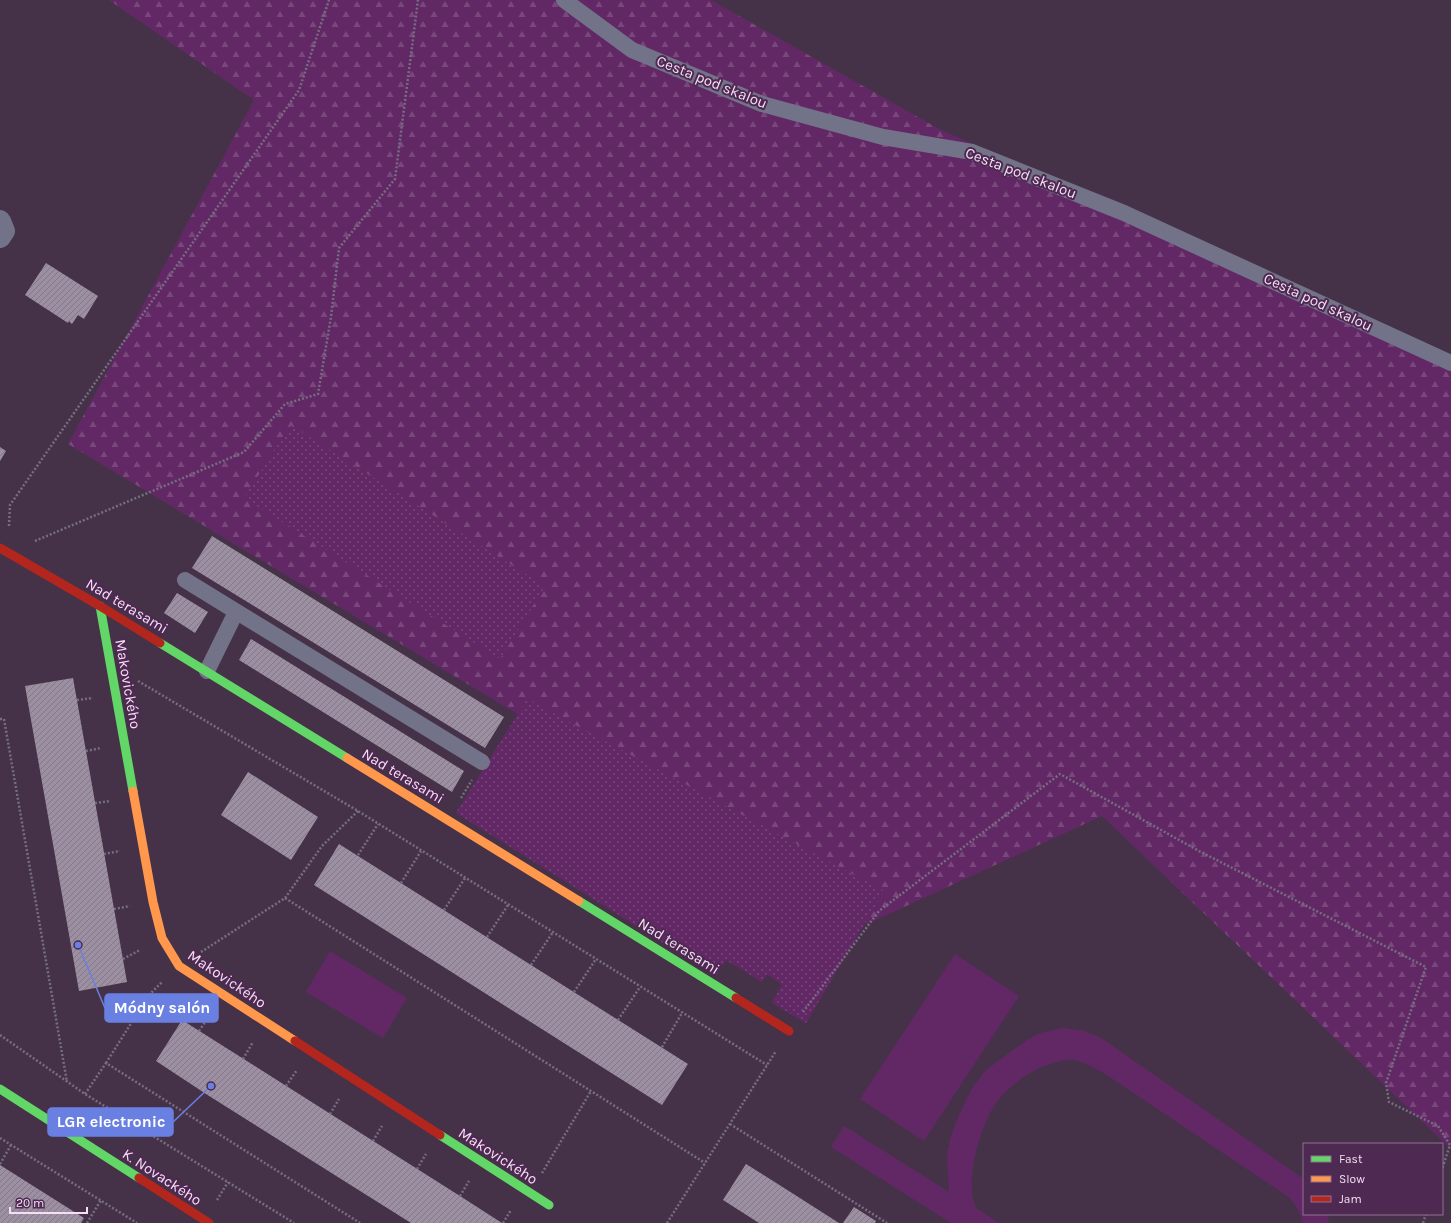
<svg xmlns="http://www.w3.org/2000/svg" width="1451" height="1223" font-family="Karla,sans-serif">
<defs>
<pattern id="forest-firs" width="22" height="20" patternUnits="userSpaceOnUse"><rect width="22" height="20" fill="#622865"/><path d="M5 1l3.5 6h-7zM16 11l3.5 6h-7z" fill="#79477c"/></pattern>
<pattern id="park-dots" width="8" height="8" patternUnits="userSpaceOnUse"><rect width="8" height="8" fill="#622865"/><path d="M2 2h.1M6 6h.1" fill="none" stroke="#79477c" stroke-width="1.8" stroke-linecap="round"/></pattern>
<pattern id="building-hatch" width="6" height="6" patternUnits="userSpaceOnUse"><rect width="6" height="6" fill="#9b8fa1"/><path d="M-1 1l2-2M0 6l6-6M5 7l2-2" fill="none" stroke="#837887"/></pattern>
</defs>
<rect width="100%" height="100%" fill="#463248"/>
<path fill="url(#forest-firs)" d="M109,0H711L939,129L1451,357V1149L1102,816L867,924L68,444L254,100Z"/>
<path fill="url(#park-dots)" d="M290,425L545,586L500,659L244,498Z
M527,699L884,891L806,1023L772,1003L782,984L767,974L762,982L726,960L716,976L456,813Z"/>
<path fill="#622865" d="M330,951L407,998L383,1038L306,992Z
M955,954L1019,996L924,1141L860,1099Z
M1063,1028L1085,1031L1101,1038L1304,1179V1214H1327L1329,1223H1303C1300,1213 1297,1206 1290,1198L1107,1075C1097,1070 1086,1062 1074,1060C1064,1059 1053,1063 1044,1066C1026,1073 1007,1088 996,1103C981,1125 970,1165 972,1191C972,1197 974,1203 977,1209L999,1223H951L831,1147L844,1126L949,1192L947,1156L950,1139L956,1122L971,1090L986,1070L1027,1040L1040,1033Z"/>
<path fill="url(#building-hatch)" d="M46,263L98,296L84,319L78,315L72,324L69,321L68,323L25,295Z
M0,447L6,451L0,461Z
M212,536L504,717L485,748L192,568Z
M177,593L208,612L195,633L164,613Z
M251,639L464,771L452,792L239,660Z
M73,678L127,982L79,991L25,686Z
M248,772L318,817L291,860L221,815Z
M339,844L688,1064L662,1105L314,885Z
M182,1020L460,1196L502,1223H411L206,1094L156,1061Z
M746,1164L792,1193L839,1223H759L723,1200Z
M0,1165L84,1218L81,1223H0Z
M854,1207L876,1221L875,1223H843Z"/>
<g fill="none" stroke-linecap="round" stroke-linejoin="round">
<path stroke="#756e80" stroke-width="2.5" stroke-dasharray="2 2" stroke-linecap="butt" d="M9,526L10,505L299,90L329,0
M35,541L244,452L285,404L318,394L331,317L339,248L395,179L418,0
M138,681L358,811L767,1065
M77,700L93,698
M0,719H4L67,1082
M86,751L101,748
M461,798L472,780
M95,803L111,801
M104,854L120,851
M358,855L378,824
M401,883L421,851
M285,898L322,846L358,811
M114,909L130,906
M444,910L465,878
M487,937L508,905
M201,952L285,898L705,1163
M123,959L140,950
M531,965L553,932
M574,992L596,959
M803,1012L879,911L1060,774L1199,851L1426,967L1386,1083L1389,1102L1438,1126L1450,1145L1442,1169
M618,1020L640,987
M199,1031L210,1015
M0,1035L85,1094L294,1223
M662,1047L682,1013
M243,1059L253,1042
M106,1063L149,995L162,982
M286,1086L297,1070
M85,1094L106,1063L360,1223
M330,1114L339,1099
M730,1124L887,1223
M0,1138L137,1223
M373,1141L382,1126
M0,1164L11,1145
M417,1169L426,1154
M542,1173L591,1091
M460,1196L469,1181
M217,1200L228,1182
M87,1223L101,1200
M503,1223L511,1210
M667,1223L776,1051
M1423,1223L1426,1214"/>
<path stroke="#727388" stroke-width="16" d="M564,0L632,50L762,104L883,137L972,152L1124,213L1451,363
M185,580L482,762
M207,671L236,612"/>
<path stroke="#727388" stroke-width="22" d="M0,221L4,231L0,237"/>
<path stroke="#63d668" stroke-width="9" d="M100,606L133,791
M160,643L347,758
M579,901L736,998
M0,1089L139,1178
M440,1135L549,1205"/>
<path stroke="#ff974d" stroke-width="9" d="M347,758L579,901
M133,791L153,902L162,938L179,966L295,1041"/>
<path stroke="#b3261e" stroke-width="9" d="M0,548L100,606L160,643
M736,998L789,1031
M295,1041L440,1135
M139,1178L209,1223"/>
</g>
<g text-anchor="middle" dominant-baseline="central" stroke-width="4" stroke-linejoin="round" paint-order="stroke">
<g font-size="15" fill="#f6def6" stroke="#4e2951">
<text transform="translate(712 82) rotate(22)">Cesta pod skalou</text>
<text transform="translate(1021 173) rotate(21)">Cesta pod skalou</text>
<text transform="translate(1318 302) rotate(25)">Cesta pod skalou</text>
<text transform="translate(127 606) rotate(31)">Nad terasami</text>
<text transform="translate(128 684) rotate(80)">Makovického</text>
<text transform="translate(403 776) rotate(31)">Nad terasami</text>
<text transform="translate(679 946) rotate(32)">Nad terasami</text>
<text transform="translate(227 979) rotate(34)">Makovického</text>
<text transform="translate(498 1156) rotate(33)">Makovického</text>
<text transform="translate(162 1177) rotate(33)">K. Novackého</text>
</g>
</g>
<path fill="none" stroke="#6980e2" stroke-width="1.5" d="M78 945L105 1008M211 1086L173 1122"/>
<g fill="#6980e2" stroke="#4e2951" stroke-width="1.5">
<circle cx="78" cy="945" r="4"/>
<circle cx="211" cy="1086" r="4"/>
</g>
<g fill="#6980e2" stroke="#6980e2" stroke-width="1.5">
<rect x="105" y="994" width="113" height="28" rx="4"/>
<rect x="48" y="1108" width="125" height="28" rx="4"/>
</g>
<g font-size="16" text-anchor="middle" font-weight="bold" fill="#fff">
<text x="162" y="1013">Módny salón</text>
<text x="111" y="1127">LGR electronic</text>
</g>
<rect x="1303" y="1143" width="140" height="72" fill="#4e2951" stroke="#917193"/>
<rect x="1311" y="1156" width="20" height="6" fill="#63d668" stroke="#917193"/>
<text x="1339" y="1163" font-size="12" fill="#f6def6">Fast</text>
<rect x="1311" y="1176" width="20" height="6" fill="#ff974d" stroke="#917193"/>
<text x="1339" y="1183" font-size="12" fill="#f6def6">Slow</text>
<rect x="1311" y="1196" width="20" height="6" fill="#b3261e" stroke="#917193"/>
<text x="1339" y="1203" font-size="12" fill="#f6def6">Jam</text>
<path d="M10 1207v6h77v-6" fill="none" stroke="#f6def6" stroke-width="2"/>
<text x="16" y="1207" font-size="12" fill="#f6def6" stroke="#4e2951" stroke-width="3" paint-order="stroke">20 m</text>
</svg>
